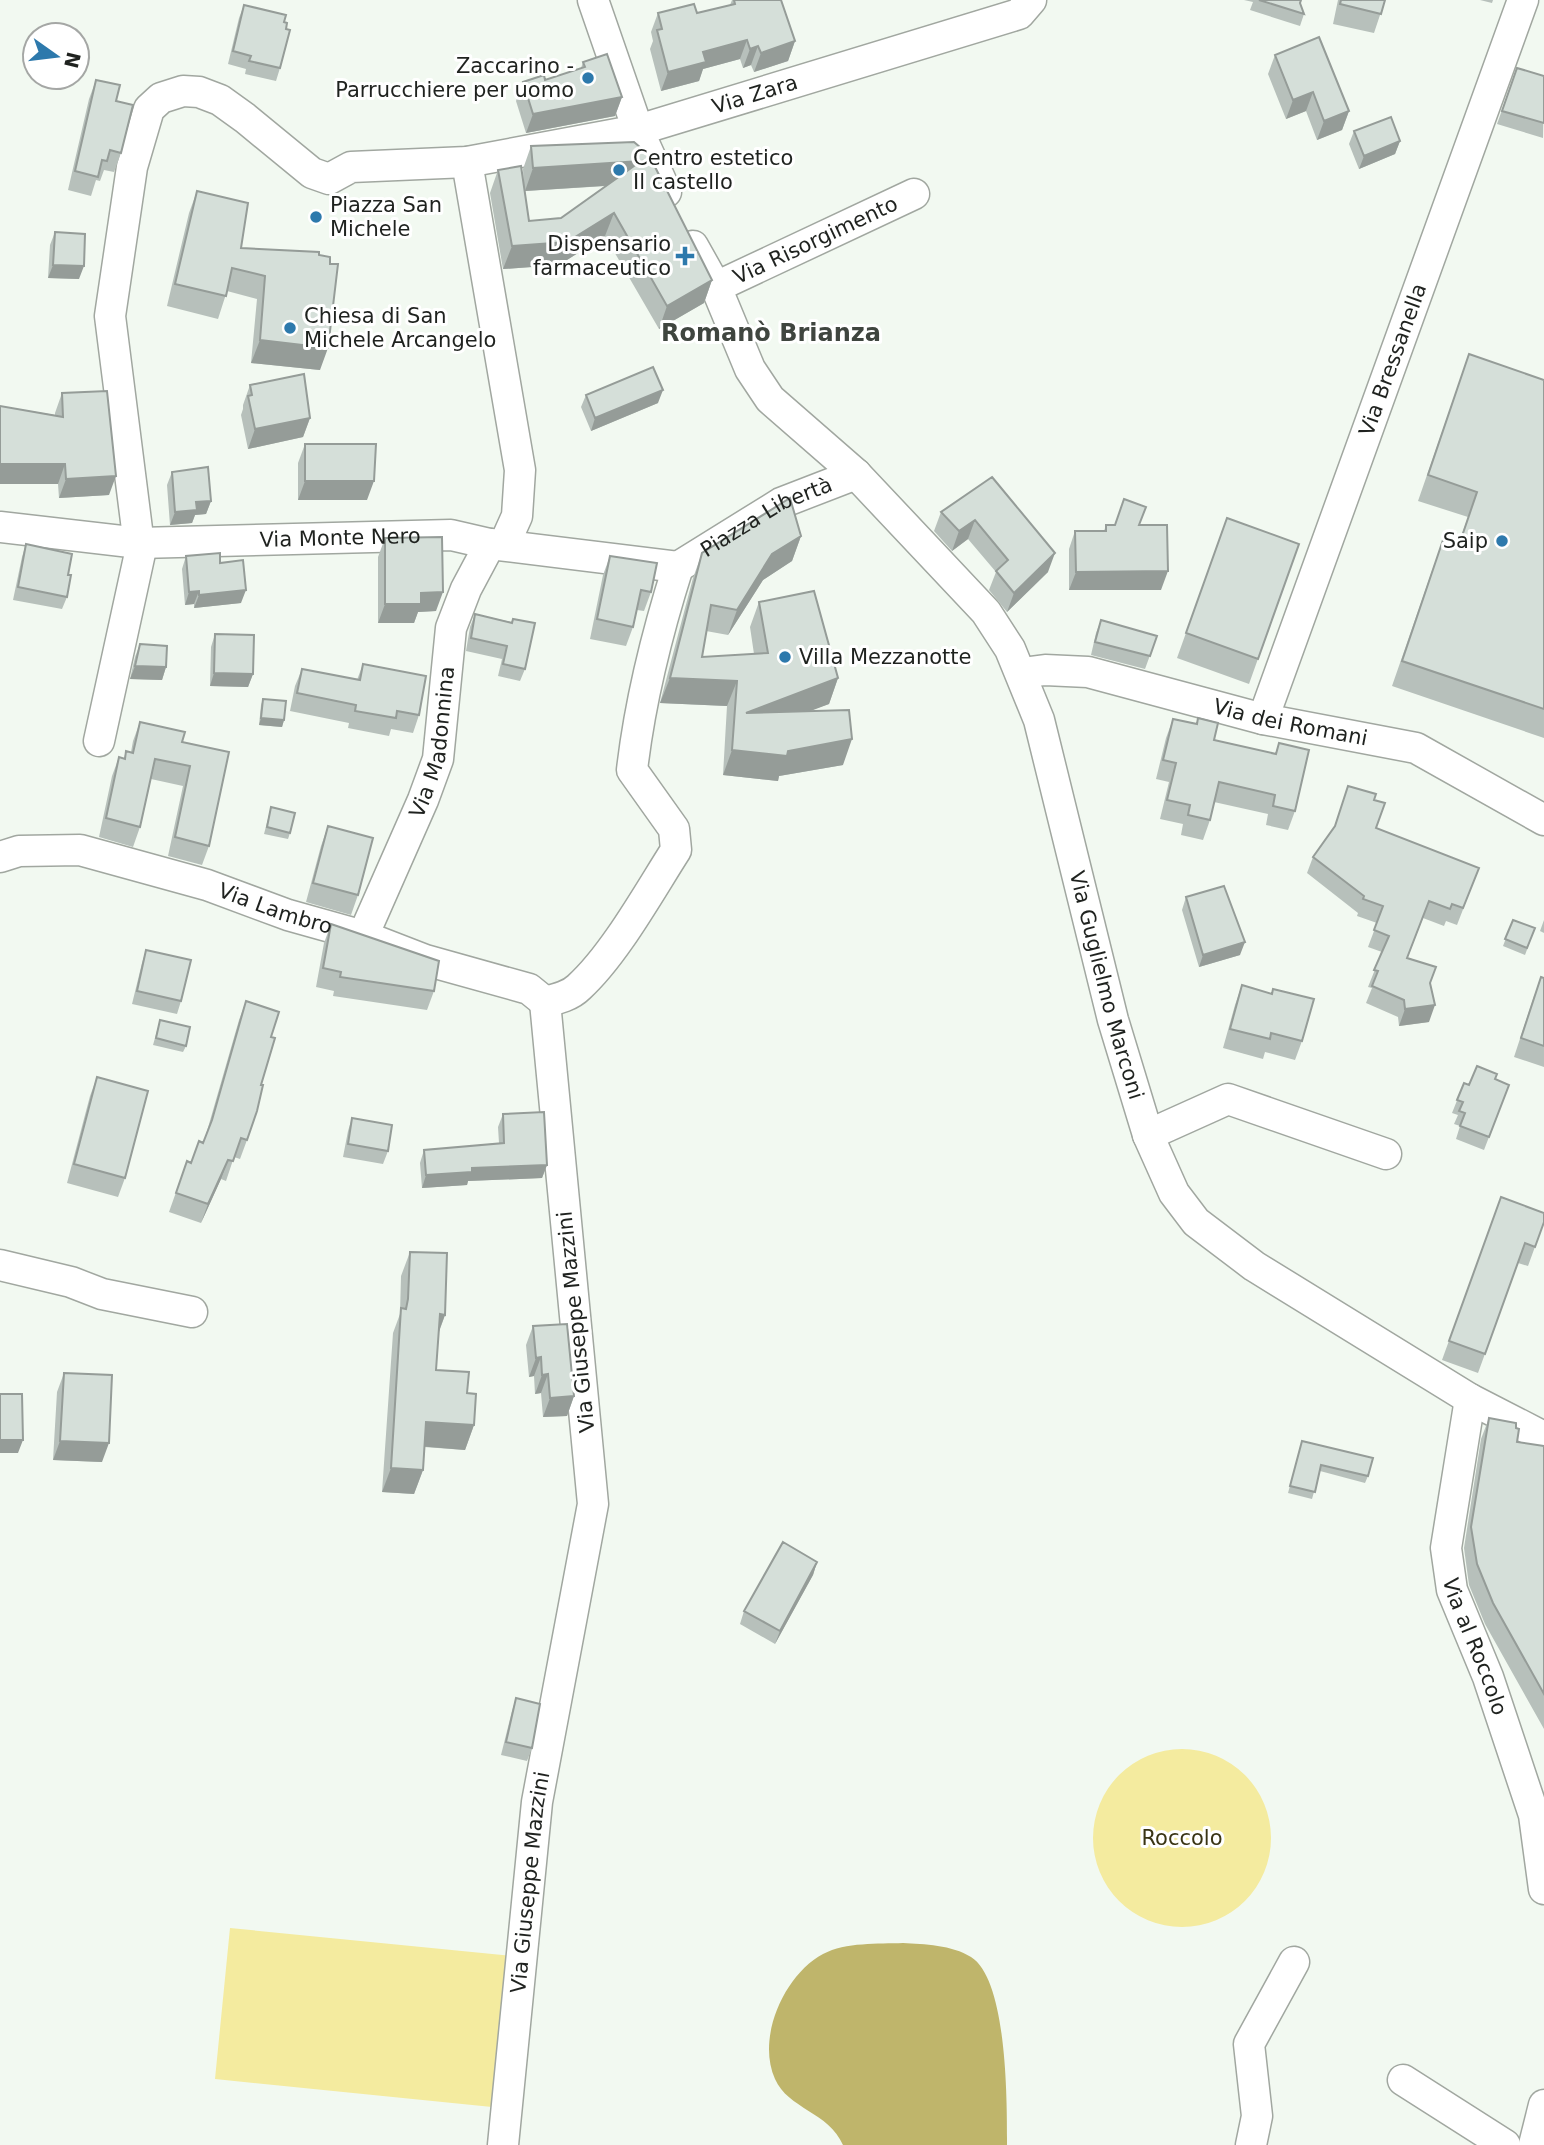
<svg xmlns="http://www.w3.org/2000/svg" width="1544" height="2145" font-family="'DejaVu Sans',sans-serif">
<rect width="100%" height="100%" fill="#f2f9f1"/>
<path fill="#f4eb9f" d="M1093 1838a89 89 0 1 1 178 0a89 89 0 1 1-178 0Z
M230,1928L512,1956L492,2107L215,2079Z"/>
<path fill="#bfb56b" d="M903,1943C924,1944 952,1945 971,1957C1008,1980 1007,2105 1007,2145H843C829,2112 788,2109 775,2079C756,2037 785,1974 823,1954C846,1942 878,1944 903,1943Z"/>
<g fill="none" stroke-linecap="round" stroke-linejoin="round">
<defs>
<g id="minor">
<path d="M593,0L638,130L666,192"/>
<path d="M467,162L520,470L517,516L504,545"/>
<path id="s1" d="M693,246L716,287L750,369L770,399L856,474L986,612L1010,649L1039,720L1113,1020L1148,1135L1174,1193L1196,1222L1254,1266L1470,1399L1544,1437"/>
<path id="s2" d="M716,287L914,194"/>
<path id="s3" d="M0,527L139,543L451,535L490,544L678,567"/>
<path id="s4" d="M678,567L781,503L856,474"/>
<path id="s5" d="M1022,673L1045,670L1088,672L1263,719L1416,748L1544,820"/>
<path id="s6" d="M1263,719L1523,0"/>
<path id="s7" d="M99,741L140,553L110,316L132,167L149,109L161,98L183,91L199,92L220,100L245,118L312,173L329,179L351,167L467,162L638,130L1019,14L1031,0"/>
<path id="s8" d="M0,857L19,851L80,850L207,885L288,915L363,936L425,960L529,989L545,1002"/>
<path id="s9" d="M363,936L423,800L438,759L451,628L466,589L490,544"/>
<path d="M545,1002C557,999 570,996 579,987C615,954 649,892 676,850L674,829L632,770C640,701 657,633 678,567"/>
<path d="M1148,1135L1228,1099L1386,1154"/>
<path d="M0,1265L71,1282L102,1294L192,1312"/>
<path id="s10" d="M1470,1399L1446,1548L1452,1590L1488,1677L1534,1815L1544,1889"/>
<path d="M1403,2080L1505,2145"/>
<path id="s11" d="M503,2145L537,1802L593,1504L545,1002"/>
<path d="M1251,2145L1257,2116L1249,2044L1294,1962"/>
<path d="M1534,2145L1544,2105"/>
</g>
</defs>
<use href="#minor" stroke="#a1a7a0" stroke-width="33"/>
<use href="#minor" stroke="#fff" stroke-width="30"/>
</g>
<path fill="#b7c0bb" fill-rule="evenodd" d="M732,0H781L795,41L788,61L754,72L751,65L743,68L740,59L703,69L699,81L661,91L650,49L653,41L651,32L658,13H697L730,5Z
M1244,0H1301L1300,3L1304,14L1300,26L1250,10L1253,2Z
M1338,0H1385L1374,33L1333,24Z
M1480,0H1493L1492,3Z
M244,5L284,22L286,29L280,68L276,81L245,74L246,69L228,64L239,18Z
M1275,55L1349,111L1342,130L1317,140L1306,111L1286,119L1268,74Z
M583,62L622,97L615,116L526,133L516,101L523,82L545,80L581,68Z
M1517,68L1544,76L1543,138L1497,124Z
M96,80L116,101L121,153L114,172L104,170L100,181L96,180L91,196L68,190L89,99Z
M1354,131L1400,141L1395,154L1359,169L1349,144Z
M634,142L712,280L704,303L659,329L605,236L559,265L503,269L490,193L498,170L524,190L523,169L531,146ZM606,186L561,218L529,221L525,191Z
M197,191L241,248L319,252L320,370L251,363L257,299L227,291L218,319L167,306L189,213Z
M55,232L79,279L48,278L50,245Z
M1469,354L1544,380V738L1392,686L1434,565L1458,545L1468,517L1418,501Z
M250,385L310,418L303,437L248,449L241,415L243,409V405Z
M62,393L109,495L59,498L58,484H0V406L55,415V413Z
M586,395L658,403L591,431L581,407Z
M305,444L367,500H298V463Z
M172,472L211,501L206,514L195,515L192,523L170,525L167,485Z
M992,477L1048,572L1007,612L989,590L996,572L968,539L952,551L934,531L941,512Z
M1227,518L1299,544L1249,684L1177,658Z
M1106,525H1139L1161,590H1069V549L1075,531H1104Z
M801,536L792,561L763,580L728,635L706,631L702,657L754,654L750,627L759,602L838,678L829,704L808,711L843,765L779,776L778,781L723,775L727,706L660,703L693,578L702,553Z
M385,538L436,611L418,612L414,623H378V557Z
M26,544L67,597L62,609L13,600L22,557Z
M186,556L220,563L241,603L194,608V604L185,605L182,569Z
M610,556L651,592L644,611L637,610L633,627L626,646L590,639L603,575Z
M475,614L511,622L525,669L520,681L498,676L502,659L466,651L470,627Z
M1101,620L1157,636L1145,669L1091,655L1096,633Z
M215,634L253,674L248,687L210,686L211,647Z
M140,644L166,667L162,680L130,679L135,657Z
M363,664L419,715L413,733L391,729L389,736L348,728L349,723L290,711L295,686L302,669L357,680Z
M263,699L284,720L282,727L259,725L261,705Z
M1198,718L1214,740L1275,754L1279,743L1295,811L1288,830L1266,825L1268,814L1214,802L1210,820L1203,840L1181,835L1183,824L1160,819L1169,782L1156,779L1166,738L1173,719L1196,724Z
M140,722L182,742L229,752L209,846L202,865L168,856L183,786L151,779L140,827L133,847L99,837L112,776L119,757L124,758L126,751L131,752L133,741Z
M1348,786L1374,800L1376,828L1479,868L1457,925L1446,921L1444,926L1423,918L1407,959L1430,983L1429,1022L1399,1026L1398,1017L1366,1003L1372,988L1368,987L1382,952L1368,947L1377,923L1357,916L1358,913L1307,873L1313,857L1334,828Z
M271,807L290,833L288,839L264,834Z
M328,826L358,895L351,915L306,902L321,846Z
M1186,897L1240,955L1199,967L1182,910Z
M1513,920L1535,928L1525,955L1503,946Z
M1544,920V933L1540,931Z
M331,924L434,991L427,1010L333,996L334,991L316,987L324,943Z
M146,950L181,1001L177,1014L132,1004L142,963Z
M1544,978V1067L1514,1057L1534,996Z
M1242,985L1271,994L1302,1041L1295,1060L1265,1052L1263,1059L1223,1048L1235,1005Z
M246,1001L271,1037L261,1085L247,1140L240,1159L234,1157L226,1181L221,1179L201,1223L169,1212L187,1161L191,1163L203,1143L205,1138L239,1020Z
M160,1020L186,1046L183,1052L153,1045Z
M97,1077L125,1178L118,1197L67,1183L90,1096Z
M1495,1079L1509,1085L1484,1150L1456,1139L1460,1126L1454,1124L1458,1115L1452,1113L1464,1083L1469,1085Z
M503,1114L547,1165L542,1178L468,1181L467,1185L422,1188L420,1163L424,1150L499,1143L498,1127Z
M352,1118L388,1151L383,1164L343,1157L348,1131Z
M1501,1197L1544,1222L1528,1266L1518,1263L1478,1373L1442,1360Z
M410,1252L445,1315L439,1332L436,1370L467,1393L474,1425L465,1450L424,1447L423,1470L414,1494L382,1492L393,1333L400,1314L401,1276Z
M533,1326L574,1396L567,1416L543,1417L541,1393L535,1394L534,1376L529,1377L526,1345Z
M64,1373L102,1462L53,1460L57,1392Z
M1489,1418L1516,1428L1517,1442L1544,1446V1729L1485,1624L1469,1585L1464,1548L1481,1439Z
M1302,1441L1368,1476L1365,1483L1320,1471L1312,1499L1288,1493Z
M817,1562L813,1575L775,1644L740,1624L744,1611Z
M516,1698L532,1748L527,1761L501,1755L512,1711Z"/>
<path fill="#959c98" d="M747,40L740,59L703,69L699,81L661,91L668,72L703,52Z
M795,41L788,61L754,72L761,53Z
M758,46L751,65L743,68L750,49Z
M1313,92L1306,111L1286,119L1293,100Z
M622,97L615,116L526,133L533,114Z
M1349,111L1342,130L1317,140L1324,121Z
M1400,141L1395,154L1359,169L1364,156Z
M641,161L633,184L525,191L533,168Z
M614,213L605,236L559,265L503,269L512,246Z
M53,265L84,266L79,279L48,278Z
M712,280L704,303L659,329L667,306Z
M260,340L328,348L320,370L251,363Z
M663,390L658,403L591,431L595,418Z
M310,418L303,437L248,449L255,429Z
M0,464H65L58,484H0Z
M116,476L109,495L59,498L66,479Z
M305,481H374L367,500H298Z
M211,501L206,514L195,515L192,523L170,525L175,512L196,502Z
M975,520L968,539L952,551L959,531Z
M801,536L792,561L763,580L728,635L737,610L772,554Z
M1055,553L1048,572L1007,612L1014,593Z
M1168,571L1161,590H1069L1076,572Z
M246,590L241,603L194,608L199,595Z
M199,591L194,604L185,605L189,592Z
M443,592L436,611L418,612L414,623H378L385,604L421,593Z
M135,666L166,667L162,680L130,679Z
M214,673L253,674L248,687L210,686Z
M670,678L737,681L727,706L660,703Z
M838,678L829,704L737,739L746,713Z
M261,718L284,720L282,727L259,725Z
M852,739L843,765L779,776L778,781L723,775L732,750L788,751Z
M1245,942L1240,955L1199,967L1203,955Z
M1435,1005L1429,1022L1399,1026L1405,1009Z
M228,1160L221,1179L201,1223L208,1204Z
M547,1165L542,1178L468,1181L467,1185L422,1188L426,1175L472,1168Z
M440,1314L445,1315L436,1339Z
M541,1357L534,1376L529,1377L536,1358Z
M548,1374L541,1393L535,1394L542,1375Z
M574,1396L567,1416L543,1417L550,1398Z
M426,1422L474,1425L465,1450L417,1446Z
M0,1440H23L18,1453H0Z
M60,1441L109,1443L102,1462L53,1460Z
M391,1468L423,1470L414,1494L382,1492Z
M817,1562L813,1575L775,1644L780,1631Z"/>
<path fill="#d5dfd9" stroke="#959c98" stroke-width="2" d="M734,0H781L795,41L761,53L758,46L750,49L747,40L703,52L706,62L668,72L657,30L662,29L658,13L694,4L697,13L735,4Z
M1259,0H1301L1300,3L1304,14Z
M1341,0H1385L1381,14L1340,4Z
M244,5L286,15L284,22L287,23L286,29L290,30L280,68L249,61L251,56L233,51Z
M1319,37L1349,111L1324,121L1313,92L1293,100L1275,55Z
M607,54L622,97L533,114L523,82L544,75L545,80L585,67L583,62Z
M1517,68L1544,76V123L1502,111Z
M96,80L120,85L116,101L133,105L121,153L110,150L107,161L102,160L98,177L75,171Z
M1391,117L1400,141L1364,156L1354,131Z
M634,142L649,155L712,280L667,306L614,213L567,242L512,246L498,170L521,166L529,221L561,218L641,161L533,168L531,146Z
M197,191L248,203L241,248L319,252V255L330,257V264H338L328,348L260,340L265,276L232,268L226,296L175,284Z
M55,232L85,234L84,266L53,265Z
M1469,354L1544,380V709L1402,661L1443,540L1459,545L1477,492L1428,475Z
M653,367L663,390L595,418L586,395Z
M304,374L310,418L255,429L248,396L252,395L250,385Z
M107,391L116,476L66,479L65,464H0V406L63,417L62,393Z
M305,444H376L374,481H305Z
M208,467L211,501L196,502L197,510L175,512L172,472Z
M992,477L1055,553L1014,593L996,571L1008,560L975,520L959,531L941,512Z
M790,498L801,536L772,554L737,610L711,605L702,657L768,653L759,602L814,591L838,678L746,713L849,710L852,739L788,751L787,756L732,750L737,681L670,678L702,553Z
M1124,499L1146,507L1139,525H1167L1168,571L1076,572L1075,531H1106V525H1115Z
M1227,518L1299,544L1258,659L1186,633Z
M442,537L443,592L421,593V604H385V538Z
M26,544L72,554L68,575H71L67,597L18,587Z
M220,553V563L243,560L246,590L199,595V591L189,592L186,556Z
M610,556L657,563L651,592L641,590L633,627L597,619Z
M475,614L512,623L513,619L535,623L525,669L503,664L507,646L471,638Z
M1101,620L1157,636L1150,656L1095,642Z
M215,634L254,635L253,674L214,673Z
M140,644L167,646L166,667L135,666Z
M363,664L426,676L419,715L397,711L396,718L355,711L356,705L297,693L302,669L360,680Z
M263,699L286,701L284,720L261,718Z
M1198,718L1218,723L1214,740L1276,754L1279,743L1309,750L1295,811L1273,806L1275,795L1219,782L1210,820L1188,815L1190,805L1167,800L1176,763L1163,760L1173,719L1197,724Z
M140,722L185,732L182,742L229,752L209,846L175,837L190,766L155,759L140,827L106,818L119,757L125,759L126,751L133,753Z
M1348,786L1376,794L1374,800L1385,803L1376,828L1479,868L1463,908L1452,904L1450,909L1429,901L1407,958L1436,967L1430,983L1435,1005L1405,1009L1404,1000L1372,986L1378,971L1374,970L1389,936L1374,930L1383,906L1363,899L1364,896L1313,857L1335,826Z
M271,807L295,813L290,833L267,827Z
M328,826L373,838L358,895L313,883Z
M1224,886L1245,942L1203,955L1186,897Z
M1513,920L1535,928L1527,948L1505,939Z
M331,924L439,961L434,991L340,977L341,972L323,968Z
M146,950L191,960L181,1001L137,991Z
M1541,977L1544,978V1046L1521,1038Z
M1242,985L1272,994L1273,989L1314,999L1302,1041L1271,1033L1270,1039L1230,1029Z
M246,1001L279,1012L271,1037L275,1038L261,1085H263L257,1111L247,1140L241,1138L233,1161L228,1160L208,1204L176,1193L187,1161L191,1163L199,1141L203,1143L212,1120Z
M160,1020L190,1027L186,1046L156,1038Z
M1477,1066L1497,1074L1495,1079L1509,1085L1489,1137L1460,1126L1465,1113L1459,1111L1463,1102L1457,1100L1464,1083L1469,1085Z
M97,1077L148,1091L125,1178L74,1164Z
M544,1112L547,1165L472,1168V1172L426,1175L424,1150L504,1143L503,1114Z
M352,1118L392,1125L388,1151L348,1144Z
M1501,1197L1544,1213V1222L1535,1247L1525,1243L1485,1354L1449,1341Z
M410,1252L447,1253L445,1315L440,1314L436,1370L469,1372L467,1393L476,1394L474,1425L426,1422L423,1470L391,1468L401,1308L406,1309L408,1299Z
M567,1324L574,1396L550,1398L548,1374L542,1375L541,1357L536,1358L533,1326Z
M64,1373L112,1375L109,1443L60,1441Z
M0,1394H22L23,1440H0Z
M1489,1418L1516,1423V1428L1519,1429L1517,1442L1544,1446V1694L1493,1603L1477,1564L1471,1527Z
M1302,1441L1373,1458L1368,1476L1321,1465L1315,1492L1290,1486Z
M783,1542L817,1562L780,1631L744,1611Z
M516,1698L540,1704L532,1748L506,1742Z"/>
<g fill="#2d79ac" stroke="#fff" stroke-width="2.5">
<circle cx="588" cy="78" r="7"/>
<circle cx="619" cy="170" r="7"/>
<circle cx="316" cy="217" r="7"/>
<path d="M681.5 245.5h7v7h7v7h-7v7h-7v-7h-7v-7h7z"/>
<circle cx="290" cy="328" r="7"/>
<circle cx="1502" cy="541" r="7"/>
<circle cx="785" cy="657" r="7"/>
</g>
<g text-anchor="middle" dominant-baseline="central" stroke-width="6" stroke-linejoin="round" paint-order="stroke">
<g font-size="21" fill="#1f221f" stroke="#fff" text-anchor="start">
<text x="574" y="66" text-anchor="end">Zaccarino -<tspan x="574" dy="24">Parrucchiere per uomo</tspan></text>
<text x="633" y="158">Centro estetico<tspan x="633" dy="24">Il castello</tspan></text>
<text x="330" y="205">Piazza San<tspan x="330" dy="24">Michele</tspan></text>
<text x="671" y="244" text-anchor="end">Dispensario<tspan x="671" dy="24">farmaceutico</tspan></text>
<text x="304" y="316">Chiesa di San<tspan x="304" dy="24">Michele Arcangelo</tspan></text>
<text x="1488" y="541" text-anchor="end">Saip</text>
<text x="799" y="657">Villa Mezzanotte</text>
</g>
<g font-size="21" fill="#1f221f" stroke="#fff">
<text stroke="none"><textPath href="#s7" startOffset="1293">Via Zara</textPath></text>
<text stroke="none"><textPath href="#s2" startOffset="110">Via Risorgimento</textPath></text>
<text stroke="none"><textPath href="#s6" startOffset="382">Via Bressanella</textPath></text>
<text stroke="none"><textPath href="#s4" startOffset="102">Piazza Libertà</textPath></text>
<text stroke="none"><textPath href="#s3" startOffset="341">Via Monte Nero</textPath></text>
<text stroke="none"><textPath href="#s5" startOffset="275">Via dei Romani</textPath></text>
<text stroke="none"><textPath href="#s9" startOffset="208">Via Madonnina</textPath></text>
<text stroke="none"><textPath href="#s8" startOffset="285">Via Lambro</textPath></text>
<text stroke="none"><textPath href="#s1" startOffset="870">Via Guglielmo Marconi</textPath></text>
<text transform="translate(576 1322) rotate(-96)">Via Giuseppe Mazzini</text>
<text stroke="none"><textPath href="#s10" startOffset="254">Via al Roccolo</textPath></text>
<text stroke="none"><textPath href="#s11" startOffset="264">Via Giuseppe Mazzini</textPath></text>
</g>
<g font-size="21" fill="#393414" stroke="#fff">
<text x="1182" y="1838">Roccolo</text>
</g>
<g font-size="24" font-weight="bold" fill="#3f453f" stroke="#fff">
<text x="771" y="333">Romanò Brianza</text>
</g>
</g>
<g transform="translate(56 56) rotate(104)"><circle r="33" fill="#ffffff" stroke="#a5a7a5" stroke-width="2"/>
<path d="M0-5L12 26L0 18L-12 26Z" fill="#2d79ac"/>
<text y="-10" font-size="19" font-weight="bold" text-anchor="middle" fill="#1f221f">N</text>
</g>
</svg>
